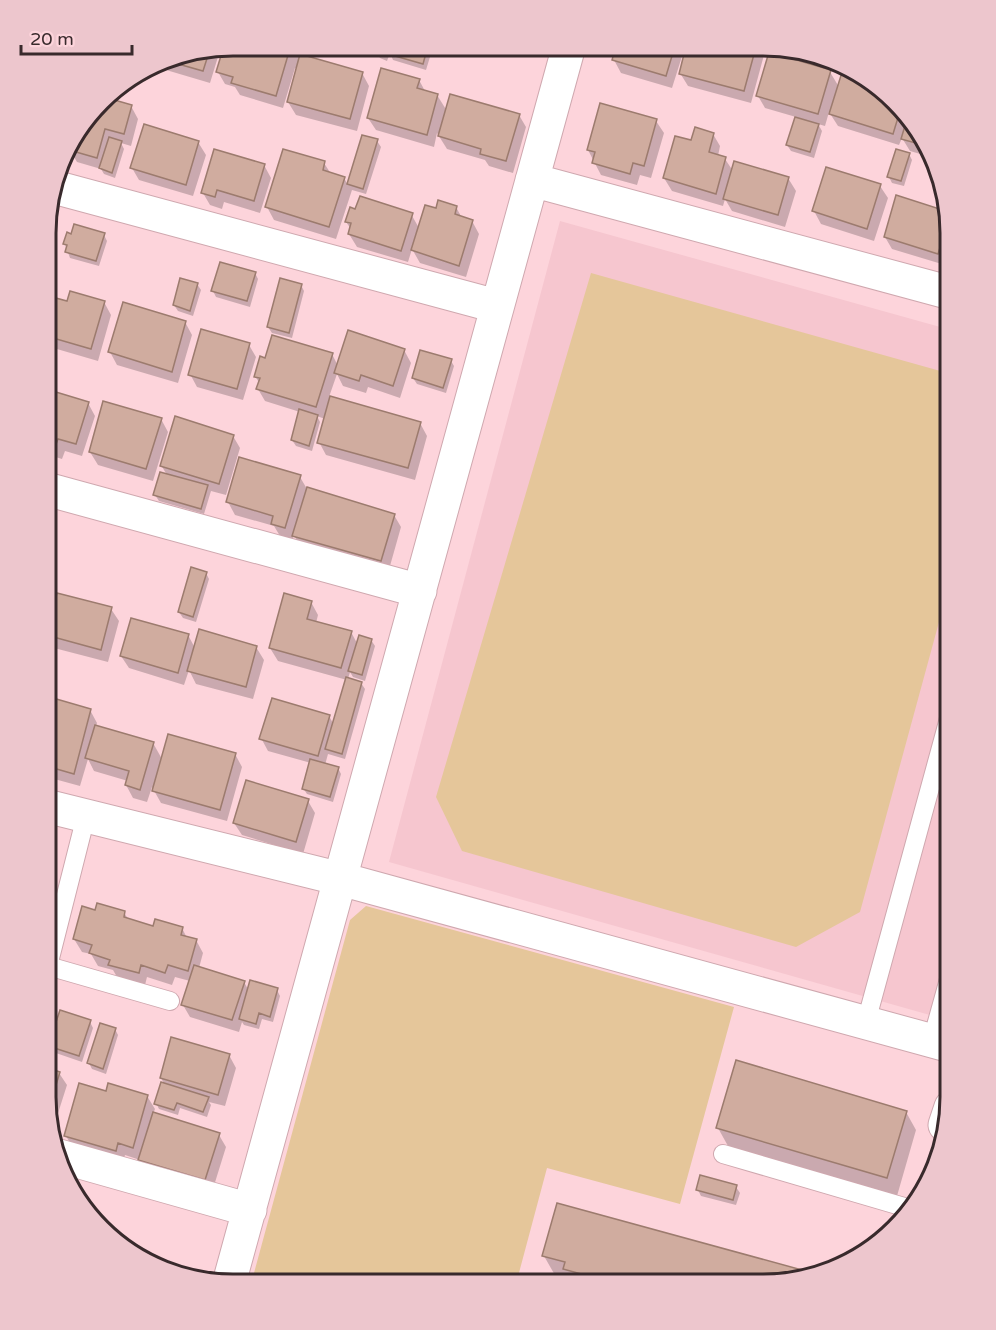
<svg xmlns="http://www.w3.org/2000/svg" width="996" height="1330" font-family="'Varela Round',sans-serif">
<rect width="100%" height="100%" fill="#fdd4db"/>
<path fill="#f6c6cf" d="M560,221L951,330V1021L389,862Z"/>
<path fill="#e5c69a" d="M591,273L951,374V578L860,912L796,947L462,851L436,797Z
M366,906L734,1007L680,1204L547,1168L516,1284H251L350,920Z"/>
<path fill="#0003" d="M232,45H294L298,55L362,73L369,86L357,131L296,115L288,102L297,69L295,68L283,108L240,95L235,87L225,84L218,72Z
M379,45H390L392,48L393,45L433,47L426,70L393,60L390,53L387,61L380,58L376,52Z
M618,46H681L684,50L672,88L621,73L614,60Z
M688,46L759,47L764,55L751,103L688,86L680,73Z
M221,47L210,83L156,67L155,65L172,55Z
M773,47H788L801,52L799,55Z
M844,70L877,84L932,149L934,158L910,151L902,138L899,145L838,126L829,112L825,126L818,124L822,131L814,158L791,151L787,145L796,117L765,108L758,96L830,72L839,87Z
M419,80L425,91L437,95L447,111L519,115L526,127L513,173L489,166L485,160L447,149L437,133L434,147L376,130L368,118Z
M103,98L131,106L138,119L131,146L121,143L124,149L115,178L104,174L101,169L77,162L71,152L68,162L63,161L70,139Z
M656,121L664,133L651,178L640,175L637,185L601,175L588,150Z
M713,134L720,146L718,156L725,159L733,171L788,178L796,191L785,227L732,211L725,199L723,206L672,191L664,178L692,142Z
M363,136L377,141L381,147L366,194L352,190L336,239L274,220L267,207L324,163L331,174L344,178L348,185Z
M198,142L206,155L193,196L139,180L132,168Z
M909,154L912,160L904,186L892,183L889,177Z
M264,165L271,178L260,213L224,202L222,209L210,205L203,193Z
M880,186L888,198L874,241L821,224L814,211Z
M897,197L946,212L951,232V267L947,260L945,265L892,249L885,237Z
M456,207L462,218L472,221L479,234L466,277L420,263L412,249L408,262L357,247L349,234L351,229L346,222L411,214L419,228L437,210Z
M104,235L107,241L99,266L70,258L65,244L72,236Z
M255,273L258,279L250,307L216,297L213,291Z
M197,284L201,290L193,316L178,311L174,305Z
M301,285L304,291L292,338L272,333L268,327Z
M47,286L55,299L68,303L104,302L111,315L98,361L50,347L46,341Z
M185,322L192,335L178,383L117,365L110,352Z
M249,345L256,357L243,400L197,387L190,374Z
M404,350L411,363L400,398L368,387L366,393L343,386L337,374L329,397L420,423L427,436L415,480L326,455L319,442L325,419L317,416L320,422L312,451L296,446L292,440L300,412L265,401L258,389L260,384L255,376L266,360L332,354L338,366Z
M451,361L454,366L446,393L417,384L413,378Z
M46,391L88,403L95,416L82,456L65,451L62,459L46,454Z
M161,419L168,432L153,481L98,465L90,452Z
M233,436L240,448L226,495L211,491L204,514L159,501L155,495L167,475L161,465Z
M300,477L307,489L394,515L401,527L388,573L301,548L294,535L292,540L280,536L274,526L235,515L228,502Z
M206,573L209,579L196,622L183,618L179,612Z
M46,590L55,604L111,609L119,621L108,662L54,648L46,634V637Z
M311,602L318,615L316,623L351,632L358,645L371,640L375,646L365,681L353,677L350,672L348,679L361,683L365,689L345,759L328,754L325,765L338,768L341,774L333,802L307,794L303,788L311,763L268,751L261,738L329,716L334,725L347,680L278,661L270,648Z
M188,635L195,648L256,647L264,660L253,699L196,684L189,670L184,685L129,668L121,656Z
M46,698L90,710L97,723L96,726L153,743L162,759L235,754L242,767L227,821L161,803L152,787L147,802L133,798L126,785L128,781L94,771L88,759L80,786L47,777L46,774Z
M308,801L315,813L303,854L242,835L234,823Z
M96,912L124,913L129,920L154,928H182L187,938L196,940L203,953L199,968L244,982L249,991L277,990L280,996L273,1022L262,1019L259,1029L244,1025L242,1022L239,1032L190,1017L183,1005L190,981L175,977L172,985L147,977L145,985L117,977L113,970L98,966L91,954L82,952L74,939Z
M90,1022L93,1028L82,1062L53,1052L49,1046Z
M115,1029L118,1035L106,1074L92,1069L89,1063Z
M229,1055L236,1068L225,1106L209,1102L211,1105L207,1117L180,1108L178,1115L159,1109L156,1103L165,1085L161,1078Z
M59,1073L67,1085L53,1129L45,1098Z
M107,1093L147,1096L155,1109L153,1114L219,1135L226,1147L212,1192L147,1172L140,1160L125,1155L123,1162L73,1148L66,1136Z
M906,1112L916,1130L897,1196L728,1146L718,1128Z
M736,1187L740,1193L736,1205L701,1196L698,1190Z
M558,1204L810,1274L764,1285L560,1284L544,1256Z"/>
<path fill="#d0ac9f" stroke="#9c7b6e" stroke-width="1.5" d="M232,45H291L276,96L231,83L233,77L216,72L224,46Z
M377,45H387L384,56L375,53Z
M391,45L428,46L423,64L388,54Z
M616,46H675L666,76L612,60Z
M686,46L756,47L744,91L679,74Z
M210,49L203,71L164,60L172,55Z
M769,52L831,70L818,114L756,96Z
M300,54L363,72L350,119L287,102Z
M381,68L420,79L417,88L438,94L427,135L367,118Z
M843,69L877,84L900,111L893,134L829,114Z
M450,94L520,114L506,161L480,154L481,149L438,136Z
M104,97L132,105L124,134L105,129L97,158L69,150L73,136Z
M600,103L657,119L644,166L633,163L630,174L592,163L595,152L587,150Z
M795,117L819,124L810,152L786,145Z
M907,119L930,147L901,139Z
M144,124L199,141L186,185L130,168Z
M695,127L714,133L709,152L726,157L716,194L663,178L675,136L691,140Z
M362,135L378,139L363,189L347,184Z
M109,137L122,141L112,173L99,168Z
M214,149L265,164L254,201L217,190L215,197L201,193Z
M283,149L325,161L323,170L345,177L329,227L265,207Z
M896,149L910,153L901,181L887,177Z
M734,161L789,177L778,215L723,199Z
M826,167L881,184L867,229L812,211Z
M896,195L946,211L948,221L938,254L884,237Z
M360,196L413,213L401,251L348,234L351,223L345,222L350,207L355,209Z
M438,200L457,206L455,214L473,220L459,266L411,250L425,205L436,208Z
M74,224L105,233L96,261L65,252L67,245L63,244L67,232L71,234Z
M951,234V260L943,257Z
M220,262L256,272L247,301L211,291Z
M180,278L198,283L190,311L173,305Z
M280,278L302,284L289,333L267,327Z
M70,291L105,301L91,349L46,336V316L52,297L67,301Z
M123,302L186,321L172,372L108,352Z
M201,329L250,343L237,389L188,375Z
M348,330L405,349L393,386L361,375L359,381L334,373Z
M272,335L333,353L316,407L256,389L260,378L254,377L260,356L265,358Z
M420,350L452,359L443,388L412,378Z
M46,389L89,402L76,444L58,439L55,447L46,445Z
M330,396L421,422L408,468L317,443Z
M103,401L162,418L146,469L89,452Z
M299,409L318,415L309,446L291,440Z
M175,416L234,435L219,484L160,466Z
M239,457L301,475L285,528L271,524L273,516L226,502Z
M160,472L208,485L201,509L153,495Z
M307,487L395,514L381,561L292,536Z
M191,567L207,572L193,617L178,612Z
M57,593L112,607L101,650L46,635Z
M284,593L312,601L307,619L352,631L341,668L269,648Z
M131,618L189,634L178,673L120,656Z
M199,629L257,646L246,687L187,671Z
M359,635L372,639L362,675L348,671Z
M346,677L362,682L342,754L325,749Z
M46,696L91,709L74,774L46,766Z
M272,698L330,715L318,756L259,739Z
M95,725L154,742L140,790L125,785L129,771L85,758Z
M168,734L236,753L220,810L152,791Z
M310,759L339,767L330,797L302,789Z
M246,780L309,799L296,842L233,823Z
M97,903L125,911L124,917L153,926L155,919L183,927L181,935L197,939L188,971L168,965L165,973L141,965L139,973L108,965L110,960L89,953L92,945L73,939L82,906L95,910Z
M194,965L245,981L232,1020L181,1005Z
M250,980L278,988L270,1017L259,1013L256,1024L239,1019Z
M60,1010L91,1020L79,1056L48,1046Z
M100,1023L116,1028L103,1069L87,1063Z
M171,1037L230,1054L218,1095L160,1078Z
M736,1060L907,1111L887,1178L716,1128Z
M45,1067L60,1072L48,1111L45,1098Z
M161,1082L209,1097L203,1112L177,1103L174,1110L154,1104Z
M79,1083L106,1091L108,1083L148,1095L133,1148L118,1143L116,1151L64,1136Z
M153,1112L220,1133L205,1180L138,1160Z
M700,1175L737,1185L733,1200L696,1190Z
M557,1203L813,1273L764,1285H643L620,1279L618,1284L563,1269L565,1262L542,1256Z"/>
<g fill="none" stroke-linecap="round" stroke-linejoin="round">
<defs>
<path id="lane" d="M86,816L48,966L170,1001
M866,1022L951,711
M932,1040L951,972
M723,1154L911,1209"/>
<path id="street" d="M532,180L951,293
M54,187L496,306
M46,489L420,591
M46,806L341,879L951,1046
M945,1125L951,1107
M59,1156L250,1210
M229,1283L569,46"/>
</defs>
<use href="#lane" stroke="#cfa8af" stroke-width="20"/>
<use href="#street" stroke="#cfa8af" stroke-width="35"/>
<use href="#lane" stroke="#fff" stroke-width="18"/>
<use href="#street" stroke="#fff" stroke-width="33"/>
</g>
<path d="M0 0H996V1330H0ZM233 56H763A177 177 0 0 1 940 233V1097A177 177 0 0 1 763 1274H233A177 177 0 0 1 56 1097V233A177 177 0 0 1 233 56Z" fill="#edc6cd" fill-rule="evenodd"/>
<path fill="none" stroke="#392a2c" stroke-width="3" d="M233 56H763A177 177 0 0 1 940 233V1097A177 177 0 0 1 763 1274H233A177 177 0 0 1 56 1097V233A177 177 0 0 1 233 56Z"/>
<path d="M21 45v9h111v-9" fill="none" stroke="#392a2c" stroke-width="3"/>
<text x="30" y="45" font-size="18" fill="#392a2c" stroke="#fdd4db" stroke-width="4.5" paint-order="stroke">20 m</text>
</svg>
